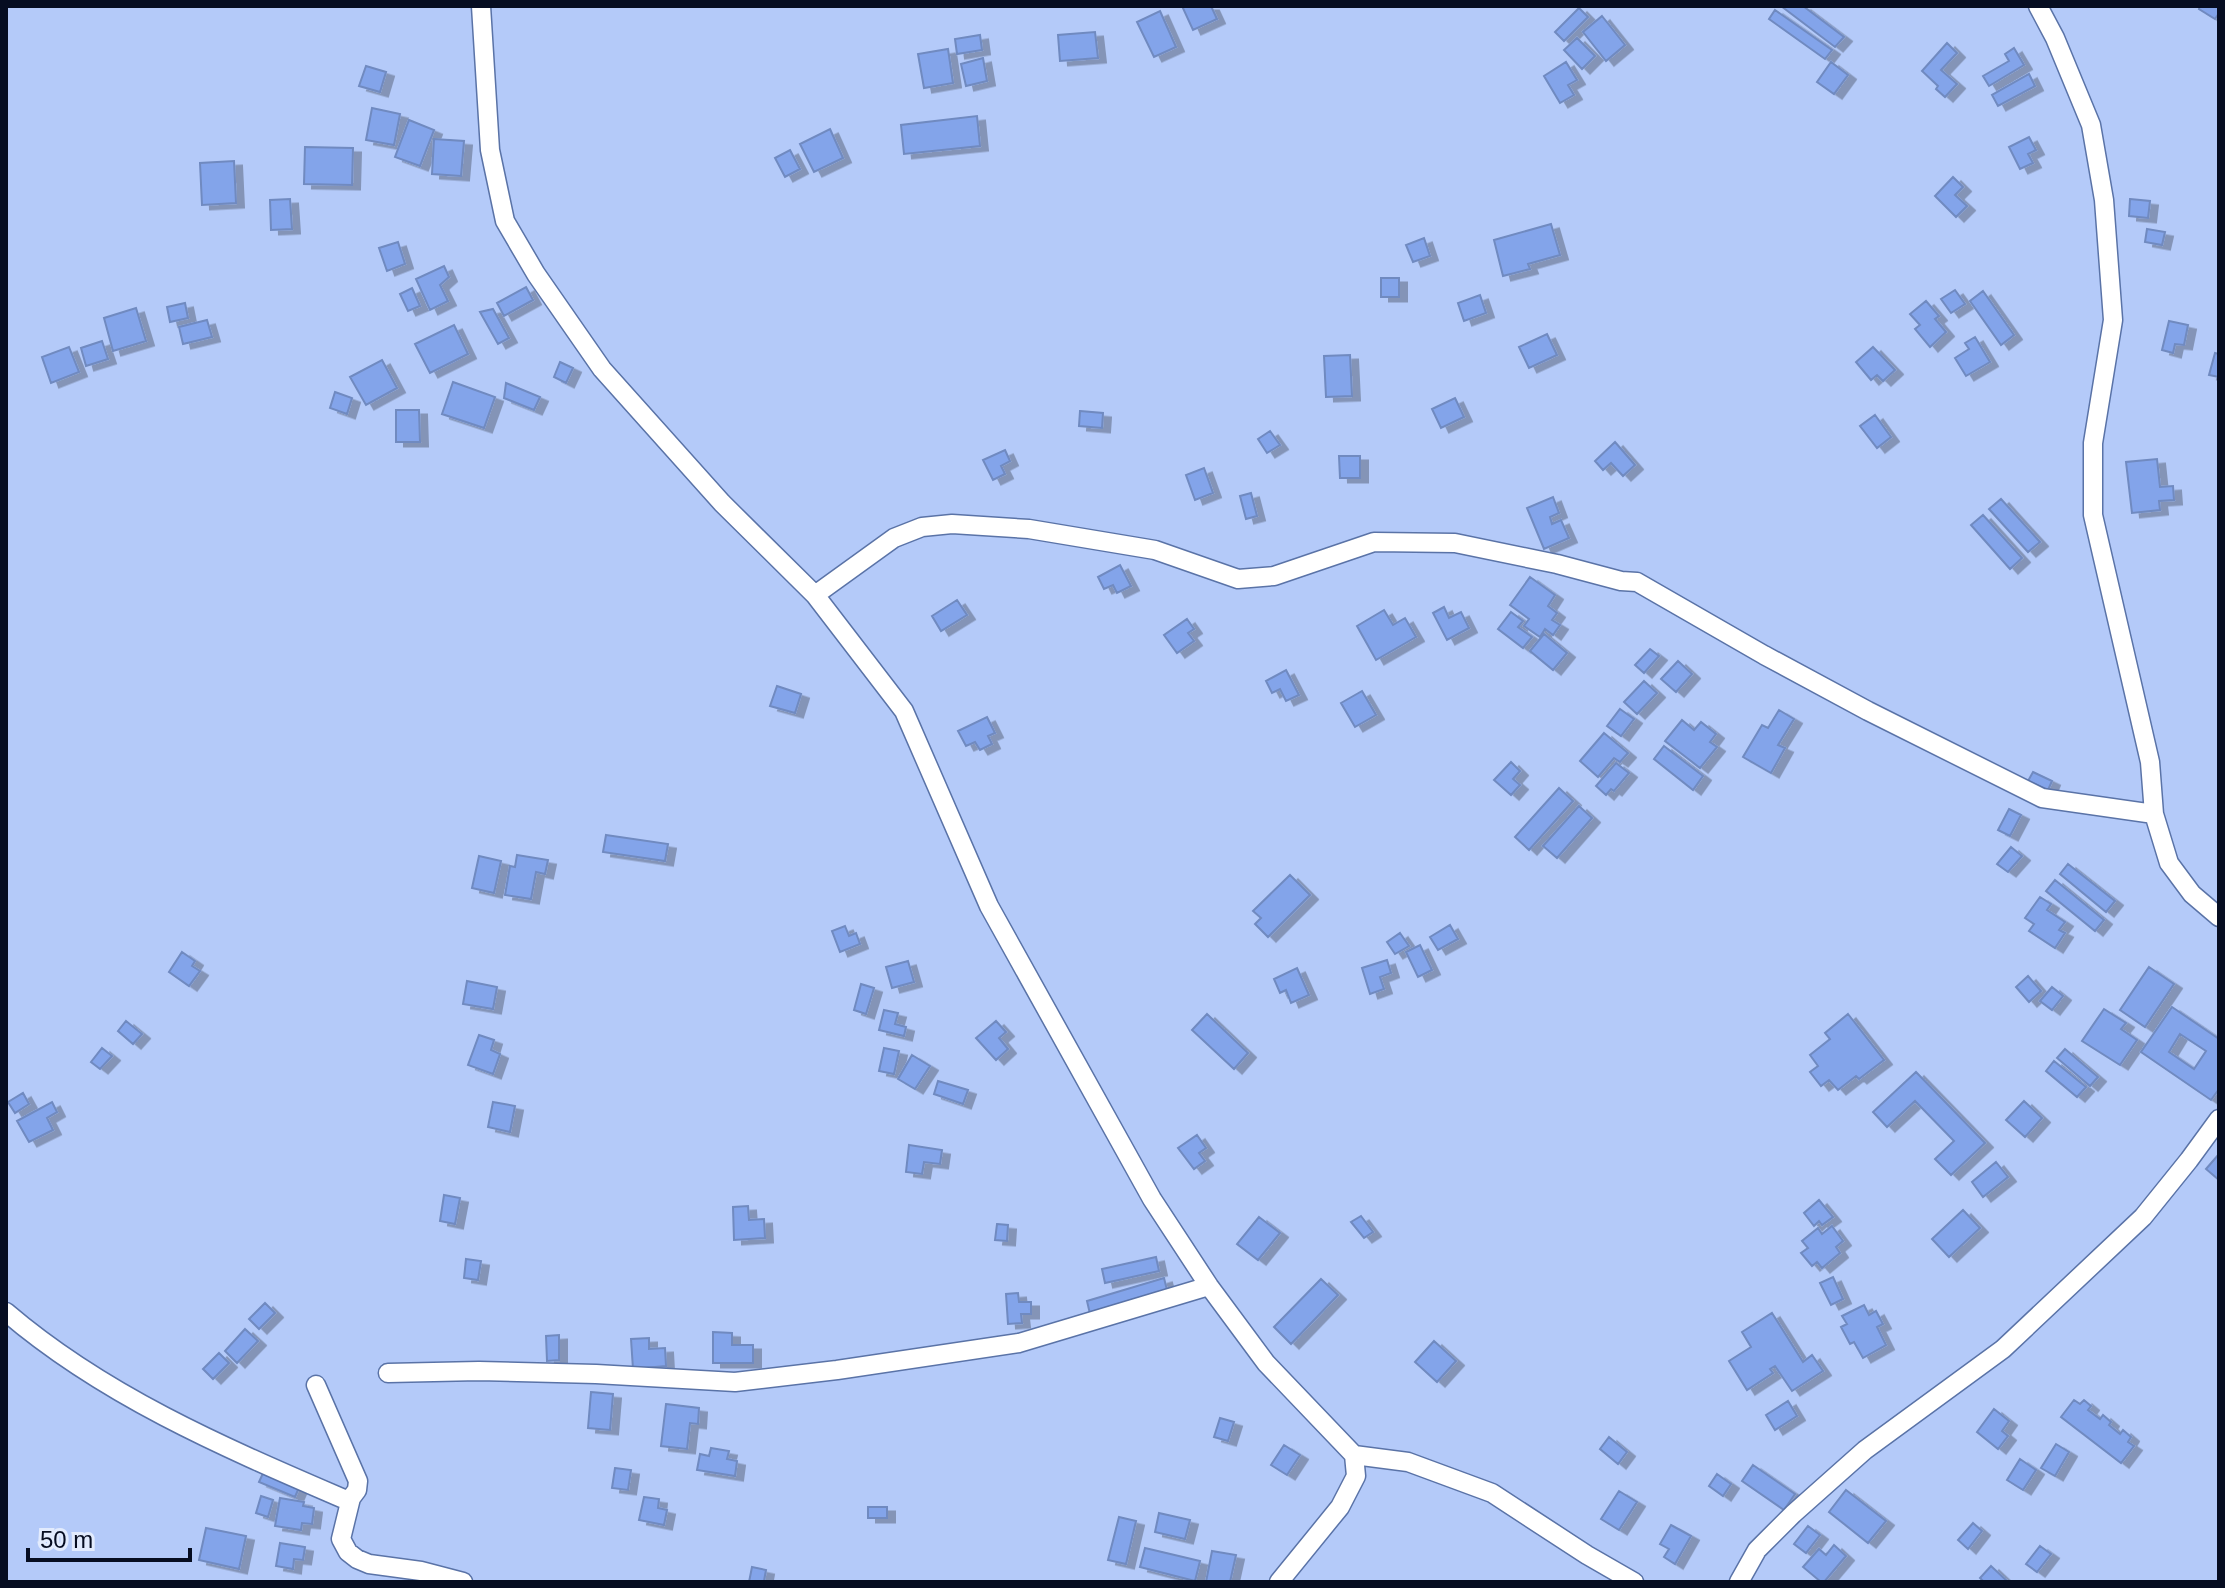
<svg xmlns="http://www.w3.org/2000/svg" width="2225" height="1588" font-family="Helvetica,sans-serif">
<defs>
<filter id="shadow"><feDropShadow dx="8" dy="4.5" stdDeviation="0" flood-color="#0004"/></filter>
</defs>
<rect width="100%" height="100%" fill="#b4caf9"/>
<path fill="#83a4ea" stroke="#708ac0" stroke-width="2" fill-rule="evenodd" filter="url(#shadow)" d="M1182,6H1211L1217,19L1193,30Z
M1781,6H1803L1844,37L1835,47Z
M2200,6H2219V13L2215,19L2199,9Z
M1579,8L1588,17L1564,41L1555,32Z
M1775,10L1832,50L1825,59L1769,19Z
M1160,11L1176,47L1154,57L1137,22Z
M1602,16L1625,45L1606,61L1583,32Z
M1095,32L1098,58L1060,61L1058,35Z
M980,35L982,50L957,54L955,39Z
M1577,38L1595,56L1582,69L1564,50Z
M1947,43L1957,53L1941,70L1957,84L1945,97L1936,89L1938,86L1922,71Z
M2014,48L2024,65L1989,86L1983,76L2009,61L2005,54Z
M948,49L953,83L924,88L918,54Z
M983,58L987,81L966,86L961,64Z
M1566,62L1577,80L1568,85L1574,95L1560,103L1544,76Z
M1831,62L1848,75L1834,94L1817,82Z
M366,66L386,72L380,92L359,86Z
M2029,74L2035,86L1998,106L1992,95Z
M372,108L400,114L394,145L366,140Z
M977,116L980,146L904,154L901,125Z
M409,120L434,130L420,166L395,157Z
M830,129L843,158L814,172L800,144Z
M2029,137L2036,150L2028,154L2033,163L2020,169L2009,147Z
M434,139L464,141L461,176L432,174Z
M305,147L353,148L352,185L304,184Z
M790,150L800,169L785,177L775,158Z
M234,161L236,203L202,205L200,163Z
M1953,177L1963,187L1955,195L1967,206L1956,217L1935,196Z
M290,199L292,229L271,230L270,200Z
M2130,199L2150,201L2148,218L2129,216Z
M1551,224L1560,255L1528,264L1530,269L1503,276L1494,240Z
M2147,229L2165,232L2162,245L2145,242Z
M1424,238L1430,256L1413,262L1406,245Z
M398,242L405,264L387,271L379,248Z
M444,266L449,277L440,285L448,301L430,310L416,279Z
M1381,278H1399V297H1381Z
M526,287L533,300L504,316L497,303Z
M412,288L420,306L408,311L400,294Z
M1955,290L1965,304L1951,313L1941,299Z
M1983,291L2014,335L2001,345L1970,301Z
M1480,295L1486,313L1464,321L1458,303Z
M1926,301L1939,316L1935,319L1946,332L1930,347L1915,329L1920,325L1910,314Z
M185,303L188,318L170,322L167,307Z
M136,308L146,341L113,351L104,318Z
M493,309L509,338L498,344L480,312Z
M207,320L212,337L183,344L179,327Z
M2169,321L2188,325L2184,345L2175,344L2173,353L2162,350Z
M454,325L468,354L430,373L415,344Z
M1547,334L1557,355L1529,368L1519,347Z
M1975,337L1990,362L1966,376L1955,358L1969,349L1965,343Z
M102,341L108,359L86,366L81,348Z
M69,347L79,372L51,383L42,357Z
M1873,347L1895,370L1883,381L1877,375L1871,380L1856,362Z
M2215,353L2219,354V377L2209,375Z
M1350,355L1352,396L1326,397L1324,356Z
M382,360L397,388L366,405L350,377Z
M560,362L573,368L566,383L554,377Z
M453,382L495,397L484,428L442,414Z
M506,383L540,397L534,410L504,398Z
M335,392L352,398L347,414L330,408Z
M1455,398L1464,417L1441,428L1432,409Z
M396,410H419L420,442H396Z
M1080,411L1103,413L1102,428L1079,426Z
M1875,415L1891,437L1877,448L1860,426Z
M1270,431L1280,445L1267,453L1258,439Z
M1615,442L1635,465L1623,476L1611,463L1603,470L1595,461Z
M1005,450L1010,461L1001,466L1005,474L993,480L983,460Z
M1339,456H1360V478H1340Z
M2157,459L2160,487L2173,486L2174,500L2159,501L2160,510L2132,513L2126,462Z
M1204,468L1213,493L1195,500L1186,475Z
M1251,493L1257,516L1246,519L1240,496Z
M1553,497L1559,513L1550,517L1552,524L1561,520L1569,538L1544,549L1527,508Z
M2001,499L2040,542L2028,552L1989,509Z
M1983,515L2022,558L2010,569L1971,525Z
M1120,565L1131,586L1117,593L1113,585L1104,589L1098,577Z
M1530,577L1555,595L1548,606L1557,613L1552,620L1560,625L1553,635L1545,629L1540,637L1524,626L1529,619L1510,605Z
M957,600L967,615L941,631L932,616Z
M1444,607L1449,618L1461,612L1469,628L1447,640L1433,613Z
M1384,610L1393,625L1405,618L1416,637L1376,660L1357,626Z
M1511,612L1523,621L1518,627L1532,637L1523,648L1498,629Z
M1187,619L1194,629L1188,633L1194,641L1177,653L1164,635Z
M1544,634L1567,653L1553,670L1530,651Z
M1650,649L1659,656L1644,673L1635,665Z
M1678,661L1692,674L1676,692L1661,679Z
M1286,670L1299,695L1286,701L1280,689L1272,693L1266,681Z
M1644,681L1657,693L1637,714L1624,702Z
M777,686L801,694L795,713L770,706Z
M1362,691L1376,715L1355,727L1341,703Z
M1620,709L1634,719L1621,736L1607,726Z
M1779,710L1794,719L1778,745L1785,748L1771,773L1743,757L1762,725L1768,728Z
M987,717L995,733L988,736L992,744L980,750L975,742L966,746L958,731Z
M1682,720L1694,730L1701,722L1716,734L1710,742L1717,747L1700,768L1665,741Z
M1604,733L1628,753L1620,762L1614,758L1598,777L1580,761Z
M1664,746L1703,776L1693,790L1654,759Z
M1511,762L1520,771L1513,779L1520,785L1511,795L1494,780Z
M1616,763L1629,773L1614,791L1611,789L1606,795L1596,786Z
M2033,772L2052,781L2048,790L2028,781Z
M1559,788L1573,801L1529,850L1515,837Z
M1579,806L1592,818L1557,858L1543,846Z
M2009,809L2021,815L2010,836L1998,830Z
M606,835L668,844L665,861L603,852Z
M2011,847L2022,856L2008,872L1997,864Z
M517,855L548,860L545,874L536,872L531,899L505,895L510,866L515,867Z
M479,856L501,861L494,893L472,888Z
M2068,864L2115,901L2106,912L2060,874Z
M1290,875L1310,895L1268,937L1255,924L1261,918L1253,911Z
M2055,880L2104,920L2095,931L2046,891Z
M2040,897L2051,904L2047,910L2065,922L2059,930L2065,933L2055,948L2029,931L2034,924L2025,918Z
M1450,925L1458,939L1438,950L1430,937Z
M845,926L849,936L856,933L860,944L840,952L832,931Z
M1400,933L1409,946L1395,954L1387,942Z
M1420,945L1432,970L1418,977L1406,952Z
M182,952L195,961L192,966L200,971L189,986L169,972Z
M1387,960L1391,973L1380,977L1384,989L1370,994L1362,968Z
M908,961L914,982L892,988L886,967Z
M2149,967L2174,984L2145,1027L2120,1010Z
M1297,968L1309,995L1291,1003L1286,990L1280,993L1274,979Z
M2028,976L2041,991L2029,1002L2016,987Z
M467,981L497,987L493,1009L463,1004Z
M861,984L874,988L866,1014L854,1010Z
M2052,987L2063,996L2052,1010L2040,1001Z
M2172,1007L2219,1039V1089L2211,1100L2141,1052ZM2180,1034L2206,1051L2194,1069L2169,1052Z
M2104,1009L2126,1023L2121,1029L2137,1040L2120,1065L2082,1041Z
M884,1010L898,1013L895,1024L906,1027L904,1036L879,1030Z
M1207,1014L1248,1053L1234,1069L1192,1030Z
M1848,1014L1884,1060L1859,1079L1856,1076L1838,1090L1829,1080L1821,1086L1810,1072L1818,1066L1810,1055L1830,1039L1825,1033Z
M126,1021L142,1034L133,1044L118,1031Z
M996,1021L1006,1032L999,1038L1008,1049L996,1060L976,1038Z
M479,1035L494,1040L491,1050L500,1054L493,1074L468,1065Z
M102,1048L112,1056L100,1069L91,1062Z
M884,1048L899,1051L894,1074L879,1071Z
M2065,1049L2098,1077L2090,1086L2057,1058Z
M912,1055L930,1066L915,1089L898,1079Z
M2054,1061L2086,1087L2077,1097L2046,1071Z
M1916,1072L1985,1143L1951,1175L1935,1159L1954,1141L1915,1101L1887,1127L1873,1112Z
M938,1081L968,1090L963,1104L934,1094Z
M23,1093L29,1104L15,1113L8,1102Z
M2024,1101L2042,1118L2025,1137L2006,1120Z
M52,1102L57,1112L47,1118L53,1130L29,1142L17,1121Z
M493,1102L515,1106L510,1132L488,1127Z
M1197,1135L1206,1148L1199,1153L1205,1161L1194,1169L1178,1148Z
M909,1145L942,1150L940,1164L924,1162L922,1174L906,1172Z
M2219,1154V1180L2206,1169Z
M1996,1162L2008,1177L1983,1197L1972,1182Z
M444,1195L460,1198L455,1224L440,1221Z
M1819,1200L1833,1217L1822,1225L1819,1221L1814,1226L1804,1213Z
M748,1206L749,1220L764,1219L765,1238L734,1240L733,1207Z
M1963,1210L1980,1228L1949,1257L1932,1239Z
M1361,1216L1373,1232L1364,1238L1351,1222Z
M1259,1217L1280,1233L1258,1260L1237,1244Z
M997,1224L1008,1225L1007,1241L995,1240Z
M1832,1226L1843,1241L1836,1247L1840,1253L1822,1268L1817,1262L1812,1266L1801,1253L1808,1248L1802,1241L1818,1228L1822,1234Z
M1156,1257L1159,1271L1105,1283L1102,1269Z
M466,1259L481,1261L478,1280L464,1278Z
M1833,1277L1843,1299L1831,1305L1820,1283Z
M1164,1278L1167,1290L1090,1314L1087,1301Z
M1321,1279L1338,1295L1291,1344L1274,1327Z
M1018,1293L1019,1302H1031V1314H1021L1022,1323L1008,1324L1006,1294Z
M265,1303L275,1313L259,1329L249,1319Z
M1864,1305L1869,1315L1876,1311L1883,1324L1877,1327L1886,1345L1863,1358L1854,1342L1850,1344L1841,1327L1847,1324L1842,1316Z
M1772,1313L1803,1362L1812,1355L1823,1371L1792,1391L1775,1366L1770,1369L1773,1373L1747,1390L1729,1361L1751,1347L1742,1332Z
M245,1329L258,1341L237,1363L225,1351Z
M713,1332L732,1333V1345H753V1363H713Z
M559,1335V1360L547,1361L546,1336Z
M649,1338V1349L665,1348L666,1366L633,1369L631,1339Z
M1434,1341L1456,1361L1437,1382L1415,1362Z
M219,1353L229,1363L213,1379L203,1369Z
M591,1392L613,1394L610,1430L588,1428Z
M2074,1400L2080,1404L2084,1400L2091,1406L2088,1410L2100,1419L2103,1415L2111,1422L2109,1425L2120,1434L2123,1430L2131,1437L2128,1442L2134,1446L2121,1463L2061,1417Z
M1788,1401L1797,1416L1775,1430L1766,1415Z
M666,1404L699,1408L698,1424L690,1423L687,1449L661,1446Z
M1994,1409L2009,1421L2002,1431L2008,1436L1998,1449L1977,1432Z
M1220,1418L1234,1422L1228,1441L1214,1437Z
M1609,1437L1627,1452L1618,1464L1600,1449Z
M2056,1444L2069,1452L2055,1476L2041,1468Z
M1284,1445L1300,1455L1287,1475L1271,1465Z
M711,1448L729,1451L727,1459L737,1461L735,1476L697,1470L700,1454L709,1456Z
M2020,1459L2036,1470L2023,1490L2007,1480Z
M1753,1465L1795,1494L1784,1510L1742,1481Z
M615,1468L631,1470L628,1490L612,1488Z
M264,1471L300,1485L295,1497L259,1482Z
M1717,1474L1731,1484L1723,1496L1709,1486Z
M1846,1490L1886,1521L1868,1543L1829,1512Z
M1619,1491L1637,1502L1619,1530L1601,1519Z
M261,1496L273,1500L268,1517L256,1513Z
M644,1497L659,1499L658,1508L667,1510L664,1525L639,1520Z
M280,1498L304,1502L303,1506L314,1508L312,1524L302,1523L301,1530L275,1526Z
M868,1507H887V1518H868Z
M1159,1513L1190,1520L1185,1539L1155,1532Z
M1119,1517L1136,1521L1126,1564L1108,1560Z
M1973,1523L1982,1531L1968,1549L1958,1540Z
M1671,1525L1691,1536L1675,1564L1664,1557L1669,1549L1660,1544Z
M1808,1526L1820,1535L1806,1553L1794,1544Z
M206,1528L246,1536L239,1569L199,1560Z
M280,1543L305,1547L303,1560L294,1559L293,1569L276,1566Z
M1834,1545L1846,1556L1824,1582H1821L1803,1567L1819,1549L1826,1555Z
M2040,1546L2051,1554L2037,1572L2026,1564Z
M1145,1548L1200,1561L1195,1581L1140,1567Z
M1212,1551L1236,1555L1230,1582H1206Z
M1991,1566L2008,1582H1984L1980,1578Z
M752,1567L766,1570L764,1581L772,1582H749Z"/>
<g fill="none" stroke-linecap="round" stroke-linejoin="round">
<defs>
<path id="minor" d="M481,6L490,150L505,221L536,274L602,369L722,503L815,595L904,711L989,906L1152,1199L1209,1286L1266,1363L1354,1455L1356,1476L1340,1507L1279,1582
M2038,6L2055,38L2091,125L2104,200L2113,320L2093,443V515L2150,762L2154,814L2169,863L2192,894L2219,917
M815,595L894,538L922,527L952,524L1029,529L1155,550L1238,579L1274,576L1374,542L1455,543L1557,564L1621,581L1637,582L1764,655L1868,711L2042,798L2154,814
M6,1312C103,1395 221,1446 337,1496L344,1499L351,1498L357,1490L358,1481L316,1385
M388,1373L479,1371L596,1374L735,1382L837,1370L1019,1343L1209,1286
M1354,1455L1408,1462L1492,1493L1587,1555L1634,1582
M351,1498L341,1539L348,1552L357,1559L369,1564L421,1571L463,1582
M1739,1582L1757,1550L1793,1514L1865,1450L2003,1349L2143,1217L2189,1160L2219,1119"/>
</defs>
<use href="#minor" stroke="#5a73a7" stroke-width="21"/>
<use href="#minor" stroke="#fff" stroke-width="18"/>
</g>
<rect width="2225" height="1588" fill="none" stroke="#060d21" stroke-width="16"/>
<path d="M28 1548v12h162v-12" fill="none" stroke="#060d21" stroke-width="4"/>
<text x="40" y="1548" font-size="24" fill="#060d21" stroke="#e2ebfd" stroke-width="6" paint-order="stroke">50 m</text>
</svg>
